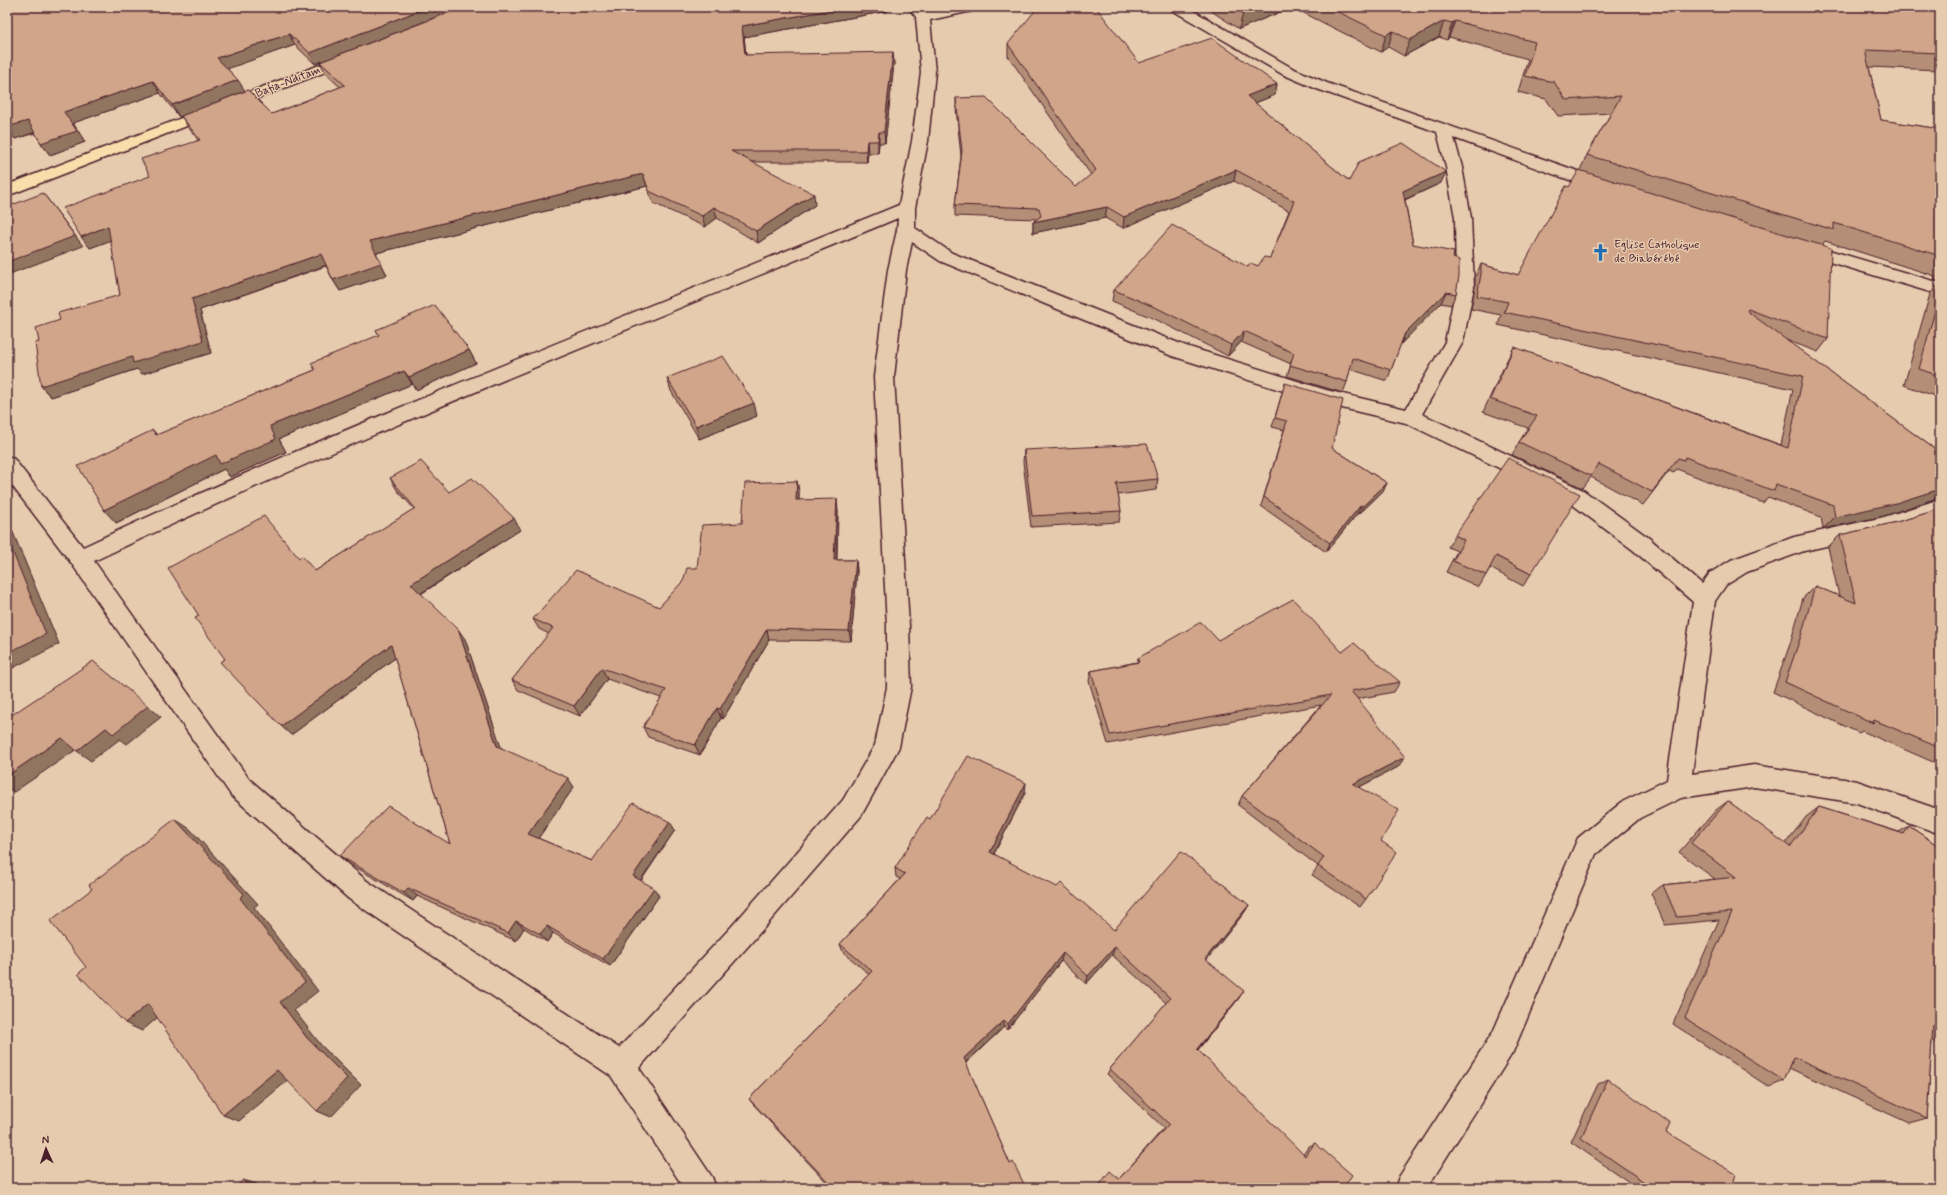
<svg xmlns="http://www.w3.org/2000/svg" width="1947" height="1195" font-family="Mynerve,sans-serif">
<rect width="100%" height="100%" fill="#e7cbae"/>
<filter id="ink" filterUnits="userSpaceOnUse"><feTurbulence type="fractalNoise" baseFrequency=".025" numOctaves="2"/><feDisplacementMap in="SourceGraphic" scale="8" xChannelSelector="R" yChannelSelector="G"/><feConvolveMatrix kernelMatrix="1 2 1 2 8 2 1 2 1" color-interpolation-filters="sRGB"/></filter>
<g filter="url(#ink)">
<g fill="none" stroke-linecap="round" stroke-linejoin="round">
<defs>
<path id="minor" d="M908,7H922L926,12L951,7H979L977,10L930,20L935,72L928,141L915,208V228L952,253L1186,346L1326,390L1406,409L1445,342L1456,287L1455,218L1446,167L1437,132L1317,89L1282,74L1172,10L1170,7H1187L1292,68L1327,83L1609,182L1611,186L1609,190L1603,191L1597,190L1454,138L1462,167L1471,218L1474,287L1463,342L1422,414L1583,490L1649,538L1702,584L1710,573L1731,560L1794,537L1884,517L1940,499V515L1884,533L1804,551L1747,572L1726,585L1715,601L1692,774L1754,765L1857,781L1940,810V834L1857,803L1754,787L1681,798L1640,818L1596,854L1513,1052L1427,1188H1395L1399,1177L1493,1032L1578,838L1622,802L1667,780L1693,602L1633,550L1569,502L1406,423L1325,404L1172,356L940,261L912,242L906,270L894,377L909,626L911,687L899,747L861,816L750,944L639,1068L712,1177L716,1188H684L611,1076L349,899L231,795L72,564L7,479V456L14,459L83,547C351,421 626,317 899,205L912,141L921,72L916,17ZM898,218L897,230L888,270L874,377L887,626V687L875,745L843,800L732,926L619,1048L367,881L249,779L94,561C357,435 629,330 898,218Z
M1802,242L1940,283V295L1796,252L1793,248L1796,244Z"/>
<path id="major" d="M351,53L356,54L358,57L356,60L7,196V185Z"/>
</defs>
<use href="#minor" stroke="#4a1f2b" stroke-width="3"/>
<use href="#major" stroke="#4a1f2b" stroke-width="3"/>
<use href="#minor" fill="#e7cbae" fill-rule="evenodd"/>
<use href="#major" fill="#f9deab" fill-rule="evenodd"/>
</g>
<path fill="#b48e76" stroke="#4a1f2b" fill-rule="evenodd" d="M7,7H462L321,62L888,11L744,37L746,55L894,63L885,143H879L878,153H868L867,162H753L815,205L758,243L717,218L705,227L653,203L647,186L376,253L387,275L340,291L333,280L326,266L200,310L211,353L142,374L137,369L51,397L41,386L39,342L60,320L120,295L111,240L90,248L150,176L198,140L188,127L181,116L179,117L160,93L73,123L85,142L50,155L41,143L35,133L15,139L9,132ZM295,45L315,64L320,62L325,73L340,87L272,114L245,91L227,68Z
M1205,7H1940V70L1869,67L1881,120L1940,129V282L1934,280L1935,276L1825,241L1822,245L1828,339L1818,352L1786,340L1940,453V478L1938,479L1940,480V494L1934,499L1884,516L1823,529L1821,517L1768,497L1763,503L1677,469L1674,473L1669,471L1643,505L1591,477L1583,488L1512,455L1519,442L1528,428L1483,412L1507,360L1514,347L1781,445L1793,389L1498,325L1501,315L1471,309L1475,287V277L1481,264L1518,275L1580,170L1587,155L1611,113L1558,116L1546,99L1518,92L1528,59L1449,37L1447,40L1439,37L1404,56L1388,47L1381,52L1292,7L1239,29Z
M1008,44L1277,84L1275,95L1255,103L1349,181L1441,183L1405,200L1413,244L1453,258L1456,294L1451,305L1441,303L1401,343L1387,381L1350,369L1347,382L1343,393L1287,376L1291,364L1241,342L1228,356L1157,320L1112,301L1114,290L1248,267L1258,266L1270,258L1289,211L1234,181L1123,228L1105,218L1033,233V222L1036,219L955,216V205L961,156L956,109V98L1076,187L1091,175L1008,56Z
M1940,282V398L1904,385L1930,294Z
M376,330L469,350L476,363L416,390L412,384L279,439L286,452L230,477L224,469L116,523L153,430L157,435L315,370L379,335Z
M667,378L757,416L699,439L671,391Z
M1285,383L1332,448L1387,483L1383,491L1359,514L1358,513L1326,552L1261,506L1284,430L1272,427Z
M1024,450L1158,479L1156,490L1118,495L1121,511L1119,522L1031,527L1023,462Z
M390,478L449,492L520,530L421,594L465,639L501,748L574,787L538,838L592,861L675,830L641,881L659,896L610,966L553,933L547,942L524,928L516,941L417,896L413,901L350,864L340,856L450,844L395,658L291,735L225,659L299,558L315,571L414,509L397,490Z
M797,481L799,492V500L838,511L837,560H856L857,571L851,641L769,640L723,719L721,718L700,755L648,737L643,727L661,698L607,679L580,716L518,690L512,680L549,634L539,629L533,619L659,607L742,523Z
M1940,509V757L1933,762L1862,731L1859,733L1773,692L1790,644L1803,598L1815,586L1839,596L1828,547L1840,535L1897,522Z
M1455,535L1531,574L1523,586L1490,568L1486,575L1479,587L1446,572L1457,551L1448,547Z
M1218,640L1342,652L1400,682L1394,692L1357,699L1398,767L1359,787L1381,841L1366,899L1360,907L1312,875L1318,866L1238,805L1242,796L1321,705L1108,744L1089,681L1091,671L1137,662L1138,658Z
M1025,793L994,854L1114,930L1249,905L1244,913L1206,960L1239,998L1198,1050L1303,1155L1308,1147L1315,1143L1343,1188H1097L1119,1179L1164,1128L1107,1074L1110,1069L1166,1003L1112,955L1086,984L1061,961L1007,1030L1004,1027L966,1063L1010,1164L1026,1188H832L753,1104L749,1099L869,974L843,952L840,944L900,879L896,877L895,868L930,819Z
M1728,801L1785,844L1806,817L1819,807L1899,832L1909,826L1940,847V1044L1932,1040L1927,1118L1909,1123L1789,1068L1784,1081L1769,1087L1673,1024L1719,920L1665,925L1651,893L1663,885L1715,879L1679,852L1716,810Z
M1608,1079L1666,1132L1732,1188H1636V1187L1571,1142L1598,1084Z"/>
<path fill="#927460" stroke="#4a1f2b" d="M428,7H462L315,64L310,53Z
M847,7H888V11L744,37L747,66L745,55L742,26Z
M1257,7H1292L1239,29L1243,13Z
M1444,21L1439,37L1404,56L1410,40Z
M1455,21L1449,37L1447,40L1452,23Z
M1393,31L1388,47L1381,52L1386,35Z
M289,34L295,45L224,70L217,58Z
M893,52L894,63L885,143L884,132Z
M238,80L245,91L179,117L172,105Z
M153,81L160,93L73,123L85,142L50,155L41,143L64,112Z
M1277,84L1275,95L1245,107L1247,96Z
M28,121L36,132L15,139L9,132H7V125Z
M879,132V143L878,153V141Z
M867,141L868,153L867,162L866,151Z
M1236,170L1234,181L1123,228L1124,217Z
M1446,172L1441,183L1399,202L1403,191Z
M643,174L647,186L376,253L387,275L340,291L333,280L370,241Z
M43,193L83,246L7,275V262Z
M814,194L815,205L758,243L756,231Z
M714,207L717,218L705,227L702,216Z
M1107,207L1105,218L1033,233V222Z
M108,226L117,238L90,248L81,237Z
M321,254L327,265L200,310L211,353L142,374L137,369L51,397L41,386L192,299Z
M1446,292L1441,303L1401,344L1405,333Z
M1244,331L1241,342L1228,356L1231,345Z
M469,350L476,363L416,390L409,377Z
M404,371L412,384L279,439L286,452L230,477L224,469L116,523L104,510L270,426Z
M754,403L757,416L699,439L696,426Z
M1940,473V478L1922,488L1935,476Z
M797,481L799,492L798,512L796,500Z
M1387,483L1383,491L1359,514L1363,506Z
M1940,489V494L1934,499L1884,516L1823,529L1835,517Z
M837,499L838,511L836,571L834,560Z
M1361,505L1358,513L1326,552L1330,543Z
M514,518L520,530L418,595L411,584Z
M7,526L12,530L59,644L7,671Z
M856,560L857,571L851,641L849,631Z
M458,629L465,639L504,756L497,746Z
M767,629L769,640L723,719L720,709Z
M391,645L399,655L291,735L281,726Z
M602,668L607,679L580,716L574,706Z
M148,706L161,717L127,744L120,739L91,761L77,751L106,728Z
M717,708L721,718L700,755L695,745Z
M62,738L77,749L14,792L7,788V776Z
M1405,757L1398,767L1348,793L1353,784Z
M568,778L574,787L535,843L528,834Z
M1026,783L1025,793L990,861V852Z
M175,819L190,829L258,904L254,907L318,991L294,1010L321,1045L361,1085L331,1117L317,1111L307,1038L280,1002Z
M670,822L675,830L638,884L633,876Z
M408,888L417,896L413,901L404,893Z
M654,888L659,896L610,966L603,959Z
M1249,905L1244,913L1201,967L1205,959Z
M516,921L524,928L516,941L508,933Z
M547,926L553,933L547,942L540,934Z
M1115,947L1112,955L1086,984L1088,976Z
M1063,953L1061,961L1007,1030L1008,1024Z
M1244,991L1239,998L1193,1055L1197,1049Z
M148,1004L165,1011L142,1031L125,1023Z
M1004,1021V1027L964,1064V1058Z
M277,1070L292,1077L239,1121L223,1115Z
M243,1180L257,1184L260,1188H249Z
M268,1185L278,1188H270Z"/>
<path fill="#d1a589" stroke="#4a1f2b" d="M7,7H428L310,53L289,34L217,58L238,80L172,105L153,81L64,112L77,131L41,143L28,121L7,127Z
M463,7H847L742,26L745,55L893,52L884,132H879L878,141H867L866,151H731L814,194L756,231L714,207L702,216L649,191L643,174L370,241L381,263L333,280L321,254L192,299L203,341L133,363L132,357L41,386L35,343L39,342L36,328L60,320L58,313L120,295L108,226L81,237L63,208L150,176L141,159L200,140L181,116L248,90L272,114L345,85L320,62Z
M1038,7H1096L1139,63L1212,38L1277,84L1247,96L1349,181L1359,162L1403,143L1446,172L1403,191L1413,244L1454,252L1453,258L1459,260V276L1456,294L1446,292L1405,333L1391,370L1353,358L1347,382L1290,365L1294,353L1244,331L1231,345L1159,309L1114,290L1172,225L1248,267L1251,263L1258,266L1264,257L1270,258L1294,201L1236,170L1124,217L1107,207L1033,222L1041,216L1039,208L955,205L962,151L956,98L986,97L1076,187L1096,170L1008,44Z
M1233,7H1257L1243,13Z
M1328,7H1940V53L1865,50L1881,120L1940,129V256L1834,223V230L1587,155L1621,96L1566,100L1554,82L1525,76L1535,42L1455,21L1452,23L1444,21L1410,40L1393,31L1386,35Z
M1579,170L1724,216L1831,248L1828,339L1748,309L1747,311L1940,453V473L1935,476L1940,480V489L1896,503L1835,517L1833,505L1776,484L1774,491L1685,457L1684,460L1678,458L1652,492L1599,464L1591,476L1519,442L1537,416L1490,399L1514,347L1788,448L1803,376L1504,312L1508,302L1477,296L1481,274V264L1518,275L1566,186L1569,187Z
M43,193L75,236L7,262V207Z
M1940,292V376L1919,369Z
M435,305L469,350L409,377L404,371L270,426L276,439L220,464L216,455L104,510L78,466L153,430L156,435L315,370L311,363L379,335L376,330Z
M723,356L754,403L696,426L667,378Z
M1285,383L1343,400L1332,448L1387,483L1363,506L1361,505L1330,543L1264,497L1287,421L1275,418Z
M1147,444L1158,479L1116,483L1121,511L1032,516L1024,450Z
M1508,458L1580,494L1531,574L1496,556L1486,575L1453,561L1464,540L1455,535Z
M421,461L449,492L472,478L514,518L411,584L458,629L497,746L568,778L528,834L592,861L633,803L670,822L633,876L654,888L603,959L547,926L540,934L516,921L508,933L408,888L404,893L340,856L388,806L450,844L391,645L281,726L220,662L225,659L195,618L199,616L168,568L264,516L299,558L302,556L315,571L415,508L390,478Z
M797,481L796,500L837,499L834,560H856L849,631L767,629L720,709L717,708L695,745L643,727L666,690L602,668L574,706L512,680L553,628L533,619L576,570L659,607L683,581L687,568H697L702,525L742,523L745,483Z
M1940,509V748L1874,720L1873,723L1785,682L1802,633L1815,586L1856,603L1840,535L1897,522Z
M7,538L46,634L7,653Z
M1293,599L1342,652L1354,643L1400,682L1351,691L1405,757L1353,784L1399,810L1381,841L1397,852L1366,899L1318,866L1324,857L1242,796L1331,695L1110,735L1091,671L1139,662L1138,658L1201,622L1218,640Z
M93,661L148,706L113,734L106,728L77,751L62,738L7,776V718Z
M968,756L1026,783L990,852L1057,887L1061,883L1114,930L1181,851L1249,905L1205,959L1244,991L1197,1049L1305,1156L1315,1143L1352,1175L1343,1188H1278L1274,1184L1271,1188H1097L1110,1171L1119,1179L1169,1124L1110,1069L1170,998L1115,947L1088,976L1063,953L1008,1024L1004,1021L964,1058L1010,1164L1013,1162L1026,1188H834L749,1099L872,971L840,944L905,874L895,868L927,817L930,819Z
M1728,801L1790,847L1819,807L1904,834L1909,826L1940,847V1029L1933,1025L1927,1118L1794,1057L1784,1081L1685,1018L1732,912L1677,917L1663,885L1736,877L1691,843Z
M175,819L244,894L240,898L305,982L280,1002L307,1038L347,1078L317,1111L277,1070L223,1115L148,1004L125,1023L78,974L86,967L50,921L92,889L89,885Z
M1608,1079L1670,1123L1666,1132L1736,1174L1732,1188H1645L1647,1184L1581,1138Z
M243,1180L249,1188H234Z
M268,1185L270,1188H265Z"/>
</g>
<defs>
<symbol id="church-bare" viewBox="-9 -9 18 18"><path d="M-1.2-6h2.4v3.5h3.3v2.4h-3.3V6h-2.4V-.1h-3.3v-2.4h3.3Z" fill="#1f6fb2" stroke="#e7cbae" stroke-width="2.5" paint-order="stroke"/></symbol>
</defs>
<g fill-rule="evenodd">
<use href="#church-bare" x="1588" y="240" width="25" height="25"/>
</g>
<g text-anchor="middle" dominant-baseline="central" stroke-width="3" stroke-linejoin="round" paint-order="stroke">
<g font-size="12" fill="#4a1f2b" stroke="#e7cbae">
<text transform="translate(288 82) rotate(-21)">Bafia-Nditam</text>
</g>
<g font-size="12" fill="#4a1f2b" stroke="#e7cbae" text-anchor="start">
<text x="1614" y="245">Eglise Catholique<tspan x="1614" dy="14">de Biabérébé</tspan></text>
</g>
</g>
<rect width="1947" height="1195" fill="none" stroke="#e7cbae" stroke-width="24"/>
<rect x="12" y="12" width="1923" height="1171" fill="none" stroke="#4a1f2b" stroke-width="1.5" filter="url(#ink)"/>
<g transform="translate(46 1149) rotate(357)" stroke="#e7cbae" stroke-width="3" paint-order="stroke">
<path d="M0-3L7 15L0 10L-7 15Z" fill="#4a1f2b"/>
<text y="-6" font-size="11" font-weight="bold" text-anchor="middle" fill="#4a1f2b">N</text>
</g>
</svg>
